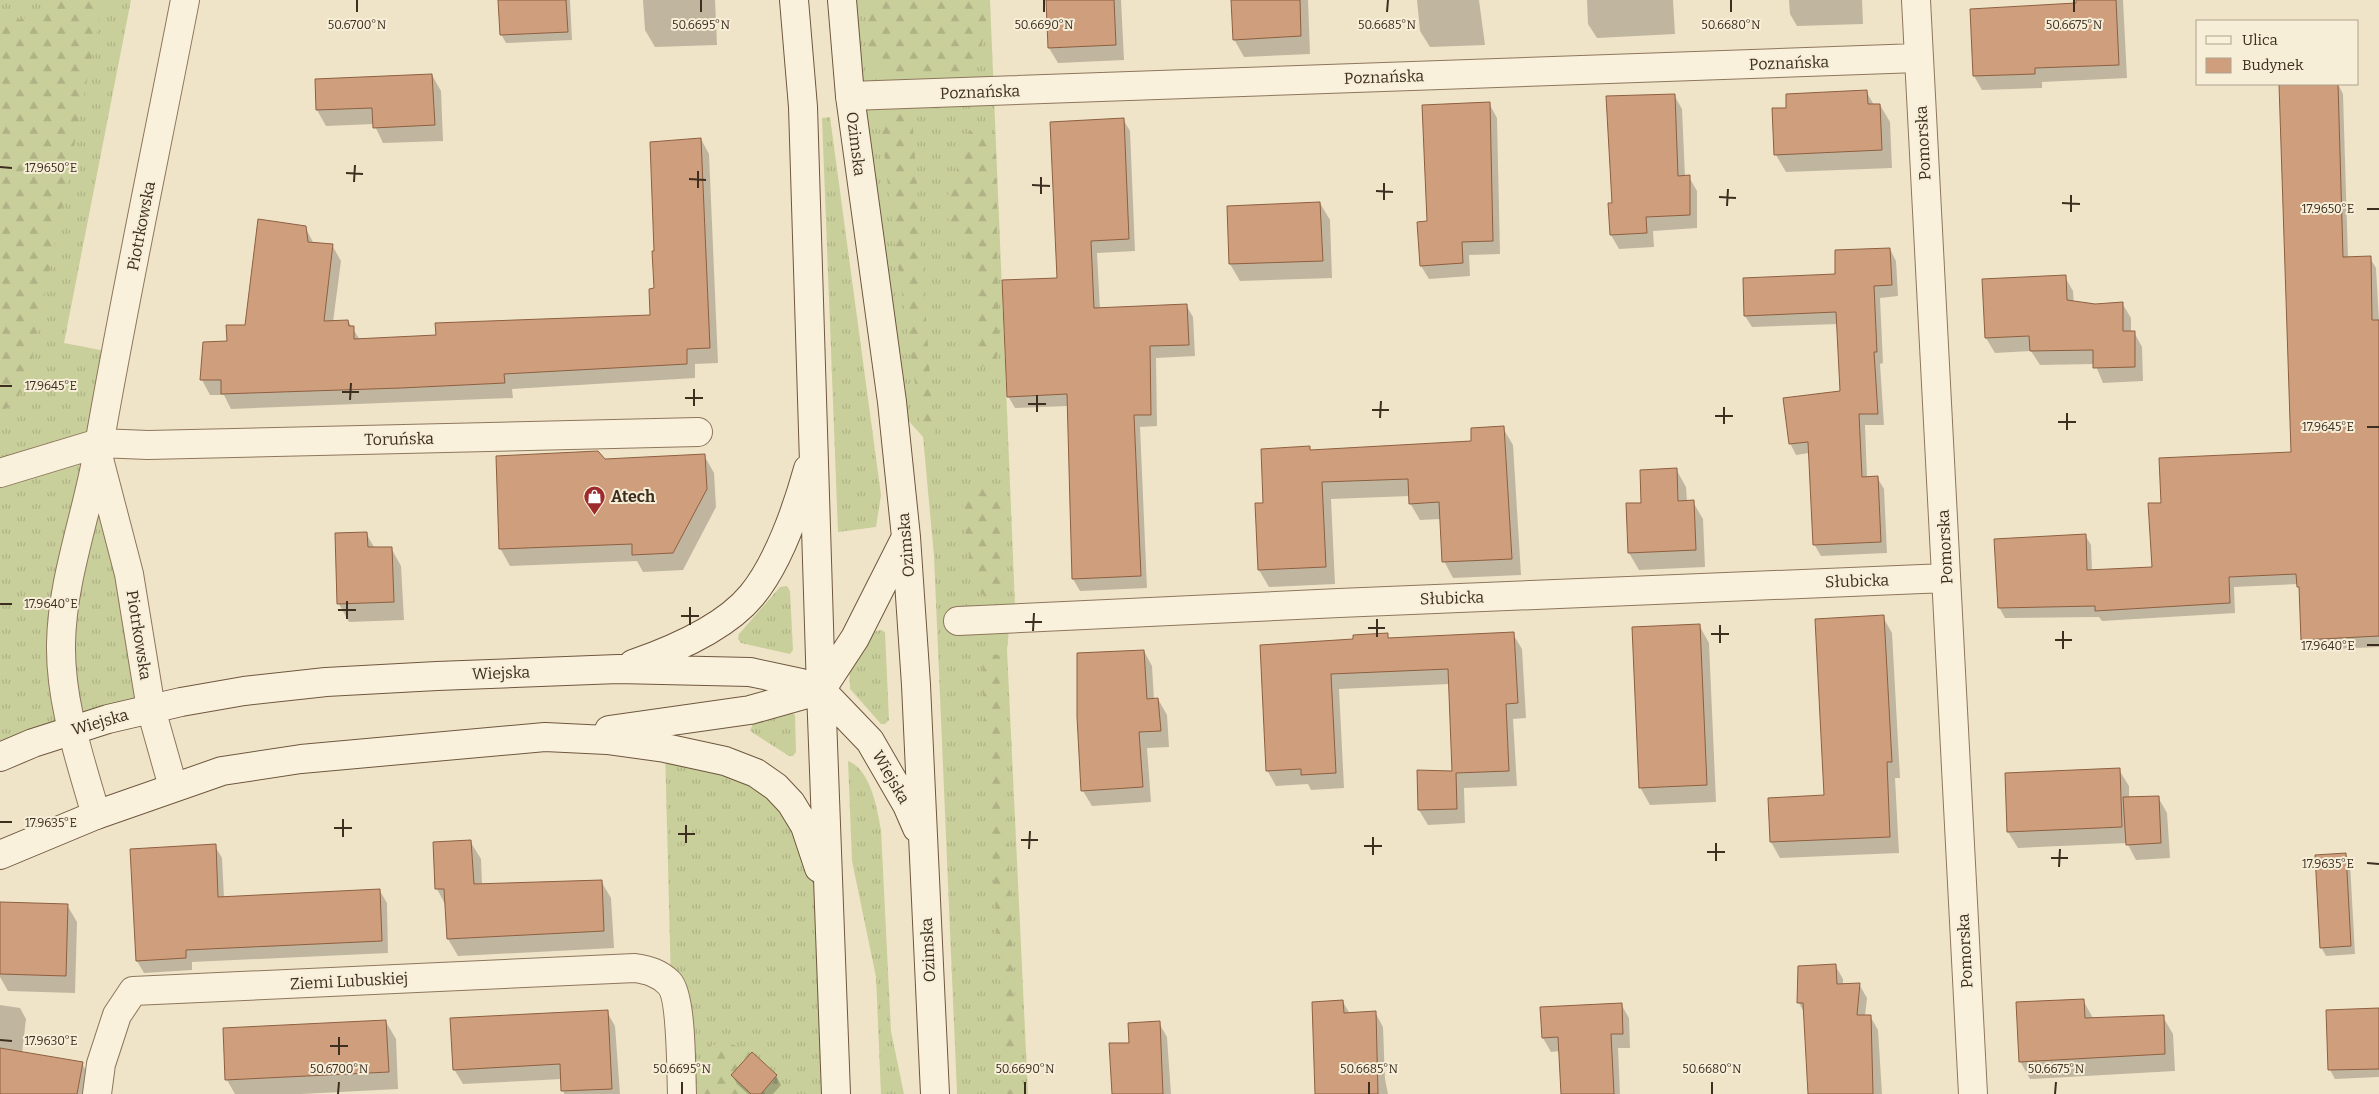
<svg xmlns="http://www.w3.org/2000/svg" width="2379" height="1094" font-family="Bitter,serif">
<defs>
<pattern id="grass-tufts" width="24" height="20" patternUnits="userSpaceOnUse" patternTransform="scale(1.25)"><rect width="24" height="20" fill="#c9cf9b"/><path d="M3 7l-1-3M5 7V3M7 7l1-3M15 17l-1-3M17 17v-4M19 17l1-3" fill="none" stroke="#aeb285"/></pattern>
<pattern id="forest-firs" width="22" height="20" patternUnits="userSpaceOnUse" patternTransform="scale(1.25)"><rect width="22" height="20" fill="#c9cf9b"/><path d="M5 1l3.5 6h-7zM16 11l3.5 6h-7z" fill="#aeb285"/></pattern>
</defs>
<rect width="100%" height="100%" fill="#f0e4c8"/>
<path fill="url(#grass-tufts)" d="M0,0H131L64,343L116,353L99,443L151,709L0,757Z
M842,0H990L1015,605L1009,630L1007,649L1028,1094H957L934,556L923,437L892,402Z
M830,117L881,495L876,527L838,532L822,118Z
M787,586L790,591L793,650L790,654L741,643L738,639L739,634L780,587Z
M881,630L885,632L889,720L885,724H881L850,689L849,664L876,631Z
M790,711L795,715L796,752L793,756H789L750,731L753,723C765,720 778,712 790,711Z
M665,748L756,773L813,849L836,1094H682L671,984Z
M848,761C871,770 877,808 881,830L891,1031L904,1094H881L876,977L852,861Z"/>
<path fill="url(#forest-firs)" d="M54,0H103L31,364C24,385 20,402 0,413V13L12,21L49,13Z
M865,0H990L979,61L965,72L882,74L869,60Z
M900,112L910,115L913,128L934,435L921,425L894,238L881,125L884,116Z
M980,124L995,133L999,348L994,368L989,373L978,360L975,278L966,255L947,217L946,200L955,178L964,136Z
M981,484L997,487L1004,503L1006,592L1002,603L988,599L973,585L961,494L967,487Z
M993,655H1000L1019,1094H1004V1050L982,680L983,660Z
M731,1044L752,1052L777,1075L779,1094H696L704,1054L709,1045Z"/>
<path fill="#0003" d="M499,0H570L572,40L506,43L501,34Z
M643,0H715L717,45L655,47L645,30Z
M1047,0H1121L1124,60L1058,63L1049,48Z
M1232,0H1308L1310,54L1244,57L1234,39Z
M1417,0H1479L1485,45L1430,47L1420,31Z
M1587,0H1673L1675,34L1597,38L1588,24Z
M1789,0H1862L1863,24L1797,26L1790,14Z
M2077,0H2123L2127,78L2042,82V88L1982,90L1974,76L2077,4Z
M432,75L441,91L443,141L383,143L374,124L326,126L317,110L316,80Z
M2338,84L2343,94L2348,258H2370L2376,268L2379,321V647L2308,650L2302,639L2300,591L2298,584L2234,587L2235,613L2102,621L2099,617L2005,618L1999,607L2085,535L2091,545L2092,571L2153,568L2162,504L2292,453L2280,85Z
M1866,91L1874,105H1880L1890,122L1892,168L1786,172L1776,155L1787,109Z
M1674,95L1682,109L1685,177H1689L1697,191V228L1653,231L1654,247L1619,249L1611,235L1613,204Z
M1490,105L1497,118L1500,254L1469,255L1470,276L1429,279L1421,266L1418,223H1429Z
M1123,119L1130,131L1135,251L1097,253L1100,309L1186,305L1193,317L1195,356L1156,358L1157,426L1140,427L1147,588L1080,591L1073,579L1068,406L1015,408L1008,396L1059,279Z
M701,139L709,154L718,363L695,364V378L512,389L513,398L231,409L224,395H210L202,380L204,343L228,342L246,326L305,227L314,244L332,245L341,261L333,322L348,321L360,340L437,337L651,316L655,289L656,252Z
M1320,203L1330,220L1332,278L1240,281L1230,264Z
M1890,249L1896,261L1898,296L1880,298L1883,363L1880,364L1884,425H1865L1867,478L1877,477L1884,489L1887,553L1821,556L1814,544L1809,453L1796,455L1790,443L1842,393L1838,324L1752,327L1745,316Z
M2065,277L2073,291L2074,306L2122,303L2131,318V333L2134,332L2142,347L2143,381L2103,383L2095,364L2040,365L2031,351L1995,353L1986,338Z
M1503,428L1513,445L1521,575L1453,578L1444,561L1441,519L1420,520L1410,503V496L1331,499L1335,584L1269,587L1259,570L1256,504H1264L1309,447L1311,451L1473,442Z
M704,455L714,473L716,507L683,570L643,572L637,561L510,566L500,548L604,461Z
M1676,469L1686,487L1687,502H1693L1703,519L1705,567L1639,570L1629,553L1643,504Z
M366,533L375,549L391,548L401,566L404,620L349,622L339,604L336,534Z
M1883,617L1892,633L1900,778H1895L1899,853L1780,858L1771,842L1769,799L1825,796Z
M1699,625L1709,643L1716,802L1650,805L1640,787Z
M1513,634L1522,649L1526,718L1513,719L1517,786L1464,788L1465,823L1428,825L1419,810L1454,772L1450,684L1339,689L1344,788L1311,790L1308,784L1276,786L1267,770L1262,646L1354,640L1387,635L1390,640Z
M1144,651L1152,666L1154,700L1158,699L1167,715L1169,747L1147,748L1151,802L1092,806L1083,791Z
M2119,770L2129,786V798L2158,797L2167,813L2170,858L2136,860L2127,843L2018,848L2008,832Z
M470,841L481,859L482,885L601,881L611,898L614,948L458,956L448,939L446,906L437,889L435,843Z
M215,846L222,858L224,898L380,891L387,903L388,953L192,962V970L144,973L137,961Z
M2345,854L2350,863L2355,954L2326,956L2321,947Z
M0,903L67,905L77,922L75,993L8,991L0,977Z
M1835,965L1843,979V985L1859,984L1867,998L1865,1016H1870L1878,1030L1882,1094H1809L1805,1014L1799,1003Z
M2083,1000L2093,1018L2163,1017L2173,1034L2175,1071L2030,1079L2020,1061Z
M1343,1002L1350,1014L1375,1012L1383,1027L1385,1079L1388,1094H1316Z
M1621,1004L1629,1018L1630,1048H1618L1620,1094H1562L1560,1051L1551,1052L1543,1038Z
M0,1005L20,1008L26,1019L22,1053L82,1063L88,1075L85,1094H0Z
M2379,1009V1077L2335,1079L2330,1070L2327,1011Z
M607,1012L615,1026L620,1094H564L562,1079L463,1084L454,1069Z
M386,1022L396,1039L398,1089L301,1094H235L227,1080Z
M1159,1023L1167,1037L1171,1094H1113L1130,1044Z
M732,1075L776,1076L781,1085L773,1094H748L737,1084Z"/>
<path fill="#cf9f7d" stroke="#8d5f41" d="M498,0H566L568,32L500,35Z
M1046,0H1114L1116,45L1048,48Z
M1231,0H1300L1301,36L1233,40Z
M2076,0H2116L2119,65L2035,68V74L1973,76L1970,9L2076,3Z
M432,74L435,125L373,128L372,108L316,110L315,79Z
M2279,84H2338L2343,257L2371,256L2372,320H2379V636L2301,640L2299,587H2297L2296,574L2229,577L2230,603L2095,611V606L1998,608L1994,539L2086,534L2087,570L2152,567L2148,503H2161L2159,458L2291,452Z
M1867,90L1868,104H1880L1882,150L1774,155L1772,108H1786V94Z
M1675,94L1678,176L1690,175V215L1646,217L1647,233L1610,235L1608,203H1612L1606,96Z
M1490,102L1493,241L1462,242L1463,263L1420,266L1417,222L1427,221L1422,105Z
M1124,118L1129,239L1091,241L1094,308L1187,304L1189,345L1150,346L1151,415H1134L1141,576L1072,579L1067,394L1007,397L1002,280L1057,278L1050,122Z
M701,138L710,348L687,349V364L504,374L505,383L401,388L221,394V380H200L203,342L227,341L226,325H245L258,219L306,226L308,242L333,244L324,321L348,320L349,326H354V339L436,335L435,323L650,315L649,289L654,288L652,251H654L650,142Z
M1320,202L1323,261L1229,264L1227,206Z
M1890,248L1892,285L1874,286L1877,352H1874L1878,414H1859L1862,477L1878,476L1881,542L1813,545L1808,442L1789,444L1783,398L1840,391L1836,312L1744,316L1743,278L1835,274V250Z
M2066,275L2067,300L2095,304L2123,302V331H2135V367L2093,368V350L2030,351L2029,336L1985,338L1982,279Z
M1504,426L1512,559L1442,562L1439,502L1409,504L1408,479L1322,482L1326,567L1258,570L1255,503H1263L1261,449L1310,446V450L1471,441V428Z
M598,451L605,459L705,454L707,489L673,553L632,555V544L499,549L496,456Z
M1677,468L1678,501L1694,500L1696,550L1628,553L1626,503H1641L1640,470Z
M367,532L368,547H392L394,602L337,604L335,533Z
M1884,615L1892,762H1887L1890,837L1770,842L1768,798L1824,795L1815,619Z
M1700,624L1707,785L1639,788L1632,627Z
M1514,632L1518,703L1506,704L1509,771L1456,773L1457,809L1418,810L1417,770L1452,771L1448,669L1331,674L1336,773L1301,775V769L1266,771L1260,645L1353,639V635L1388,633V638Z
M1144,650L1147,699L1158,698L1161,731L1139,732L1143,787L1081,791L1077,717V653Z
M2120,768L2122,827L2007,832L2005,773Z
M2159,796L2161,843L2126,845L2123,797Z
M471,840L474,884L602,880L604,931L447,939L444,889H435L433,842Z
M216,844L218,897L380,889L382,941L186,950V958L136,961L130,849Z
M2346,853L2351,946L2320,948L2315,855Z
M0,902L68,904L66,976L0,974Z
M1836,964L1837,984L1860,983L1857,1015H1871L1873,1094H1808L1803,1003H1797L1798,966Z
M2084,999L2085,1018L2164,1015L2165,1054L2019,1062L2016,1002Z
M1343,1000L1344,1013L1376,1011L1378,1094H1315L1312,1002Z
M1622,1003L1623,1034H1611L1614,1094H1561L1558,1037L1542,1038L1540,1007Z
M2379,1008V1069L2328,1070L2326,1010Z
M608,1010L612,1089L561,1091L560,1064L453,1070L450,1018Z
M386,1020L389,1072L225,1080L223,1028Z
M1160,1021L1163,1094H1112L1109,1043H1129L1128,1023Z
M0,1048L83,1062L77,1094H0Z
M752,1052L777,1075L761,1094H751L731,1075Z"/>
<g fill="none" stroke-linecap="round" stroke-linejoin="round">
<defs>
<path id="street" d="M1916,0L1973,1094
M850,96L1918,58
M99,459L129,574L151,709L173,787
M0,473L99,443L148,445L698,432
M958,621L1339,603L1946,578
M96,815C80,759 60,702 61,644C62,579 87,515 98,451C124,300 156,150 185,0
M97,1094L101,1064L117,1015L133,991L635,968C648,970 659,973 669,983C682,996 681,1073 682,1094"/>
<path id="secondary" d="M794,0L803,107L821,690L836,1094
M842,0L850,96L892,402L906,537L916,685L935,1094
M633,664C673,650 725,628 752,595C778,563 797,509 808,469
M609,730L750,710L821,690L855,638L906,537
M0,757L33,743L108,719L181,702L244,691L326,682L437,676L618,669L750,672L801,683L821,690L870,741L907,805L917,828
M0,855L96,815L222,771L301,759L545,737L607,740L665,748L725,761L756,773L776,787L791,803L805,826L819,868"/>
</defs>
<use href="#street" stroke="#8d765c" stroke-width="30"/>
<use href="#secondary" stroke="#6f573f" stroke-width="30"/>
<use href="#street" stroke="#faf1dc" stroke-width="28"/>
<use href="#secondary" stroke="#faf1dc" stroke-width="28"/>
</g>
<path fill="none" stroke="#3d2e20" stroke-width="2" d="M357,12V0M701,12V0M1044,12V0M1387,12L1388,0M1731,12V0M2074,12V0M0,167L12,168M346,173L363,174M689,179L706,180M354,182L355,165M1032,185L1050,186M698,188V171M1376,191L1393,192M1041,194V177M1719,197L1736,198M1384,200V183M2062,203L2080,204M1727,206L1728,189M2367,209H2379M2071,212V195M0,386H12M342,392H359M685,398H703M350,400L351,383M1028,404H1046M694,406V389M1372,410H1389M1037,412V395M1715,416H1733M1380,418L1381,401M2058,422H2076M1724,424V407M2367,427H2379M2067,430V413M0,604H12M338,610H356M681,616H699M347,619V601M1025,622H1042M690,625V607M1368,628H1385M1033,631L1034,613M1711,634H1729M1377,637V619M2055,640H2072M1720,643V625M2367,645H2379M2063,649V631M0,822H12M334,828H352M678,834H695M343,837V819M1021,840H1038M686,843V825M1364,846H1382M1029,849L1030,831M1707,852H1725M1373,855V837M2051,858H2068M1716,861V843M2367,863L2379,864M2059,867L2060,849M0,1040L12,1041M330,1046H348M339,1055V1037M338,1094L339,1082M682,1094V1082M1025,1094V1082M1369,1094V1082M1712,1094V1082M2055,1094L2056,1082"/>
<defs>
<symbol id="shop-pin" viewBox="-11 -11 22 30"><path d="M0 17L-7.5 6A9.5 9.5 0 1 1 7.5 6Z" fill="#9e2a2b" stroke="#f7eed8"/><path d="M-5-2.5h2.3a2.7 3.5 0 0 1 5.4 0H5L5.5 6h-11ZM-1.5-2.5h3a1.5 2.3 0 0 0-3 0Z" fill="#fff"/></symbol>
</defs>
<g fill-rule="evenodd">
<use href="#shop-pin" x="582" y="484" width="25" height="34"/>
</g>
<g text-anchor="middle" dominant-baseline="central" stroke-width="4" stroke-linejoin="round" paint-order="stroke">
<g font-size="16" fill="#3d2e20" stroke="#f7eed8">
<text transform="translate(1789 63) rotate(-2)">Poznańska</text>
<text transform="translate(1384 77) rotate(-2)">Poznańska</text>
<text transform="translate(980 92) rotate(-2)">Poznańska</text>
<text transform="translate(1923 143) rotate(-93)">Pomorska</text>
<text transform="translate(856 144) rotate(83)">Ozimska</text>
<text transform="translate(141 226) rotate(-79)">Piotrkowska</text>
<text transform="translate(399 439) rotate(-1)">Toruńska</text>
<text transform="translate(906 545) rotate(-95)">Ozimska</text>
<text transform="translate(1945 547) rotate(-93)">Pomorska</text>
<text transform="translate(1857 581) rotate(-2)">Słubicka</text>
<text transform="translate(1452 598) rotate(-2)">Słubicka</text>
<text transform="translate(139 635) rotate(81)">Piotrkowska</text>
<text transform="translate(501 673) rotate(-2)">Wiejska</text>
<text transform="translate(100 722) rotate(-16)">Wiejska</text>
<text transform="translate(891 777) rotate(60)">Wiejska</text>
<text transform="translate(928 950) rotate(-93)">Ozimska</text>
<text transform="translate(1965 951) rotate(-93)">Pomorska</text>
<text transform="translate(349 981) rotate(-3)">Ziemi Lubuskiej</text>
</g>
<g font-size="16" font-weight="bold" fill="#3d2e20" stroke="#f7eed8" text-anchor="start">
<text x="611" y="496">Atech</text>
</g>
</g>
<g font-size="12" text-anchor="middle" fill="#3d2e20" stroke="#f7eed8" stroke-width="4" stroke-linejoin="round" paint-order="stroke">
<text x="357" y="29">50.6700°N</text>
<text x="701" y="29">50.6695°N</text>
<text x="1044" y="29">50.6690°N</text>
<text x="1387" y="29">50.6685°N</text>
<text x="1731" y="29">50.6680°N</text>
<text x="2074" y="29">50.6675°N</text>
<text x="51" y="172">17.9650°E</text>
<text x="2328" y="213">17.9650°E</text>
<text x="51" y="390">17.9645°E</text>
<text x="2328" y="431">17.9645°E</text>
<text x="51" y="608">17.9640°E</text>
<text x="2328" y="650">17.9640°E</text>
<text x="51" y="827">17.9635°E</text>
<text x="2328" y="868">17.9635°E</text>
<text x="51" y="1045">17.9630°E</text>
<text x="339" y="1073">50.6700°N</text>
<text x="682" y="1073">50.6695°N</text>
<text x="1025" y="1073">50.6690°N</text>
<text x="1369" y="1073">50.6685°N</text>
<text x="1712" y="1073">50.6680°N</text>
<text x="2056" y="1073">50.6675°N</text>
</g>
<rect x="2196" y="20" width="162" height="65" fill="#f7eed8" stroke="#ada18e"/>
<rect x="2206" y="36" width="25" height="8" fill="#faf1dc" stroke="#ada18e"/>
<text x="2242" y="45" font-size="15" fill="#3d2e20">Ulica</text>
<rect x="2206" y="58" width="25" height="15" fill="#cf9f7d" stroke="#ada18e"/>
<text x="2242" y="70" font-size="15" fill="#3d2e20">Budynek</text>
</svg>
